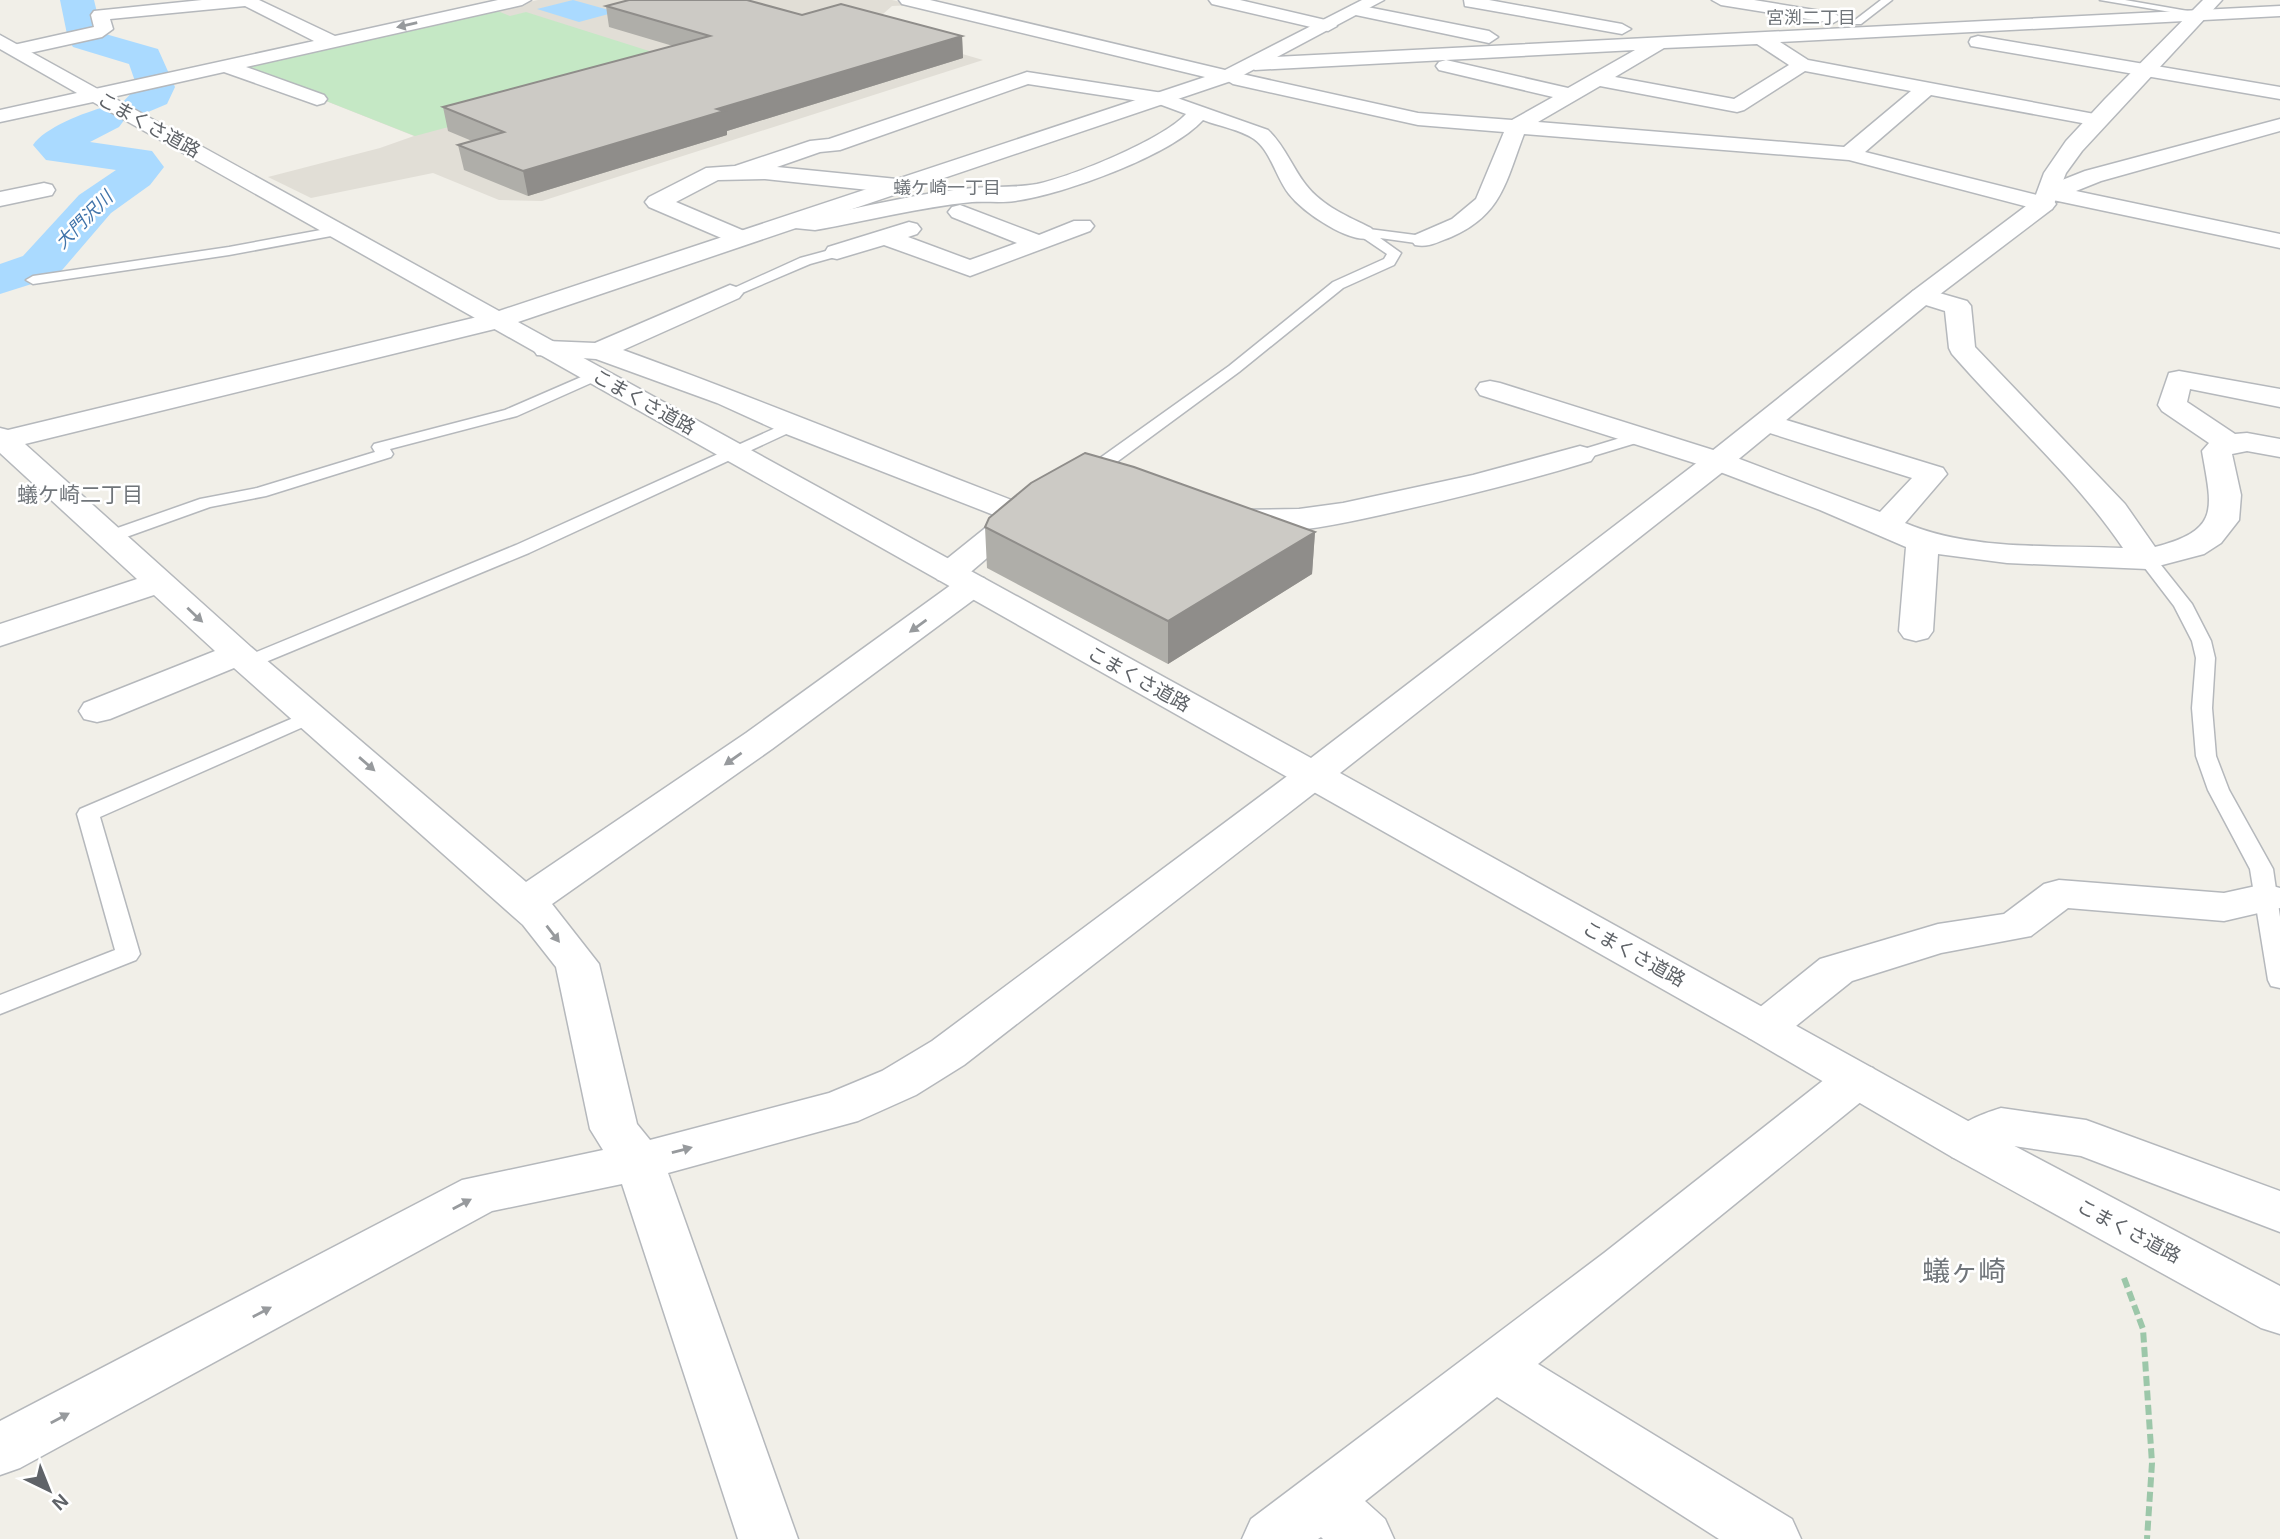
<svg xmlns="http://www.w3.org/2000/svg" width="2280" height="1539" font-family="Arial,'Noto Sans JP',sans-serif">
<rect width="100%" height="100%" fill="#f1efe8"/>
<path fill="#e1ded6" d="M538,0H892L915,5L892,6L883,14L862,21L873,28L983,60L542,201L499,200L433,173L311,198L268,177L380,148L414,136L240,67Z"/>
<path fill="#c5e8c5" d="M495,10L510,16L526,12L687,63L415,136L240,67Z"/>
<path fill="#aadaff" d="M573,0L616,12L579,22L537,9Z"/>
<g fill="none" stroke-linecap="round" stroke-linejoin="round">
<path fill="#aadaff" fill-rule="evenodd" d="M60,0H94L102,33L158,49L175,87L167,104L141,115L127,111L122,103L137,87L129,64L73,47L68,39Z
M105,107L119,111L125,119L119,127L90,142L152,151L164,167L150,185L111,213L57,276L0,294V264L23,256L79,195L116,170L46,160L33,145C44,128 85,112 105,107Z"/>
<defs>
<path id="service" d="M1881,0H1892L1861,24H1855V20Z
M2100,0H2125L2205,14L2200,17Z
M337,227L343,231L342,234L229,255L33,284L26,280L33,276L229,247Z
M1369,229L1423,236L1430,240L1423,244L1380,238L1401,253L1394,265L1343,288L1239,372L1091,481H1079L1077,477L1079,473L1229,366L1333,282L1384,259L1387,254L1356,233Z
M837,248L842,249V255L810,264L735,296H725L723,293L800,258Z
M595,371L603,376L600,379L517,416L390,449L393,454L391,457L266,496L210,507L118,540L112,541L103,536L106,532L200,499L257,488L375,452L372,447L374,444L505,410Z
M791,421L799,426L797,429L529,553L256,666L249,668L239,662L242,658L516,545Z
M1640,432L1648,437L1646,440L1580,460L1572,455L1574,452Z
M2147,554L2153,555L2192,604L2211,641L2215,658L2212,708L2216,756L2229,790L2273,869L2280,917V988L2271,986L2268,980L2250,869L2208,790L2196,756L2192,708L2196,658L2192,641L2174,606L2138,559Z
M312,710L319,712L322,716L319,720L100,817L140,954L136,960L0,1014V995L115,950L77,814L80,809Z"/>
<path id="minor" d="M202,0H259L335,36L498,0H531L522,5L246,67L324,95L327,99L324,103L317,105L224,72L95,101L88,99L85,95L88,91L95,89L314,41L245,6L110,19L113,29L102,37L16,56L7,50L9,46L94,27L91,15L94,11Z
M1209,0H1240L1334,22L1337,26L1328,31L1212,4Z
M1464,0H1489L1622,24L1631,29L1622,34L1471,7L1465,6Z
M1712,0H1754L1833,13L1842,18L1833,23L1721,5Z
M1357,5L1489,31L1498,37L1489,43L1351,14L1348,10L1351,6Z
M2280,6V16L1780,42L1808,60L2105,116L2108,120L2105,124L2098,126L1931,95L1865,152L2041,196L2039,193L2042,188L2085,171L2280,119V131L2101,181L2076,191L2280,234V248L2053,200L2056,204L2052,209L2044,211L1849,160L1524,134C1506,181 1502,215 1451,237C1438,242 1428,248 1415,245L1411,240L1415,235L1452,219L1476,199L1504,132L1418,125L1233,84L1223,78L1233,72L1418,113L1512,120L1553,97L1439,70L1436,66L1439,62L1446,60L1568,88L1635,50L1255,70L1245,64L1255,58ZM1757,44L1789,65L1734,99L1615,77L1664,48ZM1805,71L1911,91L1844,147L1538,122L1600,86L1737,112L1744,110Z
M1978,36L2280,87V99L1971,46L1969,42L1971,38Z
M1027,72L1163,93L1268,130C1285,146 1292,167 1306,185C1322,206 1349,217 1371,228L1375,233L1371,238C1349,244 1303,212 1289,194C1276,178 1271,151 1254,139C1241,130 1219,126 1203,120C1170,156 1064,194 1015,201C1001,203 986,201 972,202C920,207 867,221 815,230L785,227L781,222L785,217L815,216C866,207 922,192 973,188C995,186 1015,188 1037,184C1073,176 1162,140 1186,114L1159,104L1028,84L840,150L820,152L777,167L897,179L905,181L908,186L905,191L897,193L765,179L718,180L676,202L749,233L753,238L749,243L741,245L733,243L649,207L645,202L649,197L706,168L735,166L810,141L829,139Z
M44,183L52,185L55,190L52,195L0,206V192Z
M960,205L1039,235L1074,221H1090L1094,226L1090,231L970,276L884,245L837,259L828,257L825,252L828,247L909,222L917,224L921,229L917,234L908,237L970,260L1017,243L952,217L948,212L952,207Z
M730,285L739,288L743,293L739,298L623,350C756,398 887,452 1019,503L1027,501L1038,503L1043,510L966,576L984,578L989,585L984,592L772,749L552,904L599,964L637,1124L650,1140L829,1093L882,1071L932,1041L1298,768L1312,764L1326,768L1331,776L1326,784L964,1065L916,1095L858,1121L668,1173L798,1539H738L622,1184L492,1211L20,1468L0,1475V1421L462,1180L603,1150L590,1129L556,967L523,925L234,668L110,719L97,722L84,719L79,711L84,703L215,651L154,595L0,646V624L137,579L0,453V428L8,430L498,312L507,314L511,320L507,326L25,444L251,647L526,882L746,733L955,582L938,580L933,573L938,566L999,517L781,432L717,403L596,359L537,355L533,349L537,343L547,341L595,343Z
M1922,288L1967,301L1971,306L1975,347L2125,504L2155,547C2221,530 2212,509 2202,451L2209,443L2162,411L2158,405L2169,373L2179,371L2280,389V407L2190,389L2187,402L2235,434L2247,433L2280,439V457L2247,451L2232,454L2241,495L2239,520L2221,543L2204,554L2147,569L2007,563L1938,554L1933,631L1928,638L1916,641L1904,638L1899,631L1906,547L1820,510L1707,467L1480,395L1476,389L1480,383L1490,381L1500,383L1729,455L1880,512L1912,478L1757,429L1752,423L1757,417L1767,414L1943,468L1947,474L1905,523C1971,551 2052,545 2123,548C2075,477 2008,419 1952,354L1949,348L1945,311L1913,301L1909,296L1913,291Z
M1580,446L1591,449L1595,455L1591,461C1526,481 1460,497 1394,512C1340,524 1275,540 1220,527L1215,520L1220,513L1231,510L1299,509L1343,503L1473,475Z
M2059,880L2224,893L2265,884L2280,888V908L2224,921L2068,908L2031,936L1941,953L1852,981L1781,1038L1765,1043L1749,1038L1742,1027L1749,1016L1820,959L1938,924L2004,914L2044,884Z
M1856,1063L1873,1068L1879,1080L1873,1092L1538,1364L1792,1519L1801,1539H1719L1497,1397L1365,1501L1385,1519L1394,1539H1323L1321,1537L1318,1539H1242L1251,1519L1604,1253L1839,1068Z
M2001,1108L2086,1120L2280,1191V1232L2081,1156L2007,1145L1986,1157L1969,1163L1952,1157L1945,1144C1956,1123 1979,1115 2001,1108Z"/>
<path id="tertiary" d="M899,0H930L1225,70L1362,0H1384L1234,80L518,322L1311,758L1707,455L1913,291L2034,200L2044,173L2066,141L2105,99L2203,0H2222L2082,151L2066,173L2052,209L1931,301L1729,467L1340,773L1986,1131L2280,1286V1334L2261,1328L1952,1157L1749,1038L93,102L0,122V110L77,93L0,49V35L499,311L1205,77L902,4Z"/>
</defs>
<use href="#service" stroke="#b5b8bc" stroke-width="3"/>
<use href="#minor" stroke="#b5b8bc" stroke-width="3"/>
<use href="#tertiary" stroke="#b5b8bc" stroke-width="3"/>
<path stroke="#9cc7a9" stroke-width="6" stroke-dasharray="10 4.5" stroke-linecap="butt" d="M2124,1278L2143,1329L2152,1463L2147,1539"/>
<use href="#service" fill="#fff" fill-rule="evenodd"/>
<use href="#minor" fill="#fff" fill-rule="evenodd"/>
<use href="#tertiary" fill="#fff" fill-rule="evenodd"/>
</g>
<path fill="#afaea9" d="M606,6L802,15L962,36L963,58L727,131V135L528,196L464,170L458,145L472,141L448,131L443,107L673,46L609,27Z
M985,527L1315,532L1312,574L1168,664L987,568Z"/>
<path fill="#8f8d8a" d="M962,36L963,58L727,131V135L528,196L523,171L717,109Z
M1315,532L1312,574L1168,664V621Z"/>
<path fill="#cccac5" stroke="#8f8d8a" stroke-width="2" d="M629,0H747L802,15L841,4L962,36L717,109L724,111L523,171L458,145L504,132L443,107L710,36L606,6Z
M1085,453L1134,467L1315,532L1168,621L985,527L989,518L1031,483Z"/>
<defs><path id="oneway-solid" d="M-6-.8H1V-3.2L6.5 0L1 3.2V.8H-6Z" transform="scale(1.75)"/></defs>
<g fill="#979a9d">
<use href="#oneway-solid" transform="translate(407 25) rotate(167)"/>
<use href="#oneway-solid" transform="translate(195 615) rotate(43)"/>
<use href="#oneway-solid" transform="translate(918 626) rotate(144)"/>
<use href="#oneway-solid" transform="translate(733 759) rotate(145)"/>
<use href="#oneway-solid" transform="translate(367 764) rotate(41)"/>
<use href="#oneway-solid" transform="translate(553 934) rotate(52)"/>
<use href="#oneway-solid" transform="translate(682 1150) rotate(-15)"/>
<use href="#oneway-solid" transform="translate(462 1204) rotate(-28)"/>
<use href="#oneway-solid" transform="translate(262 1312) rotate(-28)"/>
<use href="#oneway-solid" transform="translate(60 1418) rotate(-28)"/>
</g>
<g text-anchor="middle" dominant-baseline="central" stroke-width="5" stroke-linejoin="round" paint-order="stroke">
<g font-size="18" fill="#70757a" stroke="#fff">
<text x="1811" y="18">宮渕二丁目</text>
<text x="947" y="188">蟻ケ崎一丁目</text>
</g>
<g font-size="18" font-style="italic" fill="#4174aa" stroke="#fff">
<text transform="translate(84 220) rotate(-45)">大門沢川</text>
</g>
<g font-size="19" fill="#5f6368" stroke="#fff">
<text transform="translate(149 125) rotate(29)">こまくさ道路</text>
<text transform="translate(644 402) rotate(29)">こまくさ道路</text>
<text transform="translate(1139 679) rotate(29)">こまくさ道路</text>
<text transform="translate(1634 954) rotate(29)">こまくさ道路</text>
<text transform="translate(2129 1231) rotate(28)">こまくさ道路</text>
</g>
<g font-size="21" fill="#70757a" stroke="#fff">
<text x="80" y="494">蟻ケ崎二丁目</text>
</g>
<g font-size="28" fill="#70757a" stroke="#fff">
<text x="1964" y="1271">蟻ヶ崎</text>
</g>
</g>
<g transform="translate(49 1490) rotate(137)" stroke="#ffffff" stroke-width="5" paint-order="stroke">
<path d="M0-5L12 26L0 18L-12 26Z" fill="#5f6368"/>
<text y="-10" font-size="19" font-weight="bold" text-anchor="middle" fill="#5f6368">N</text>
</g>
</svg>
